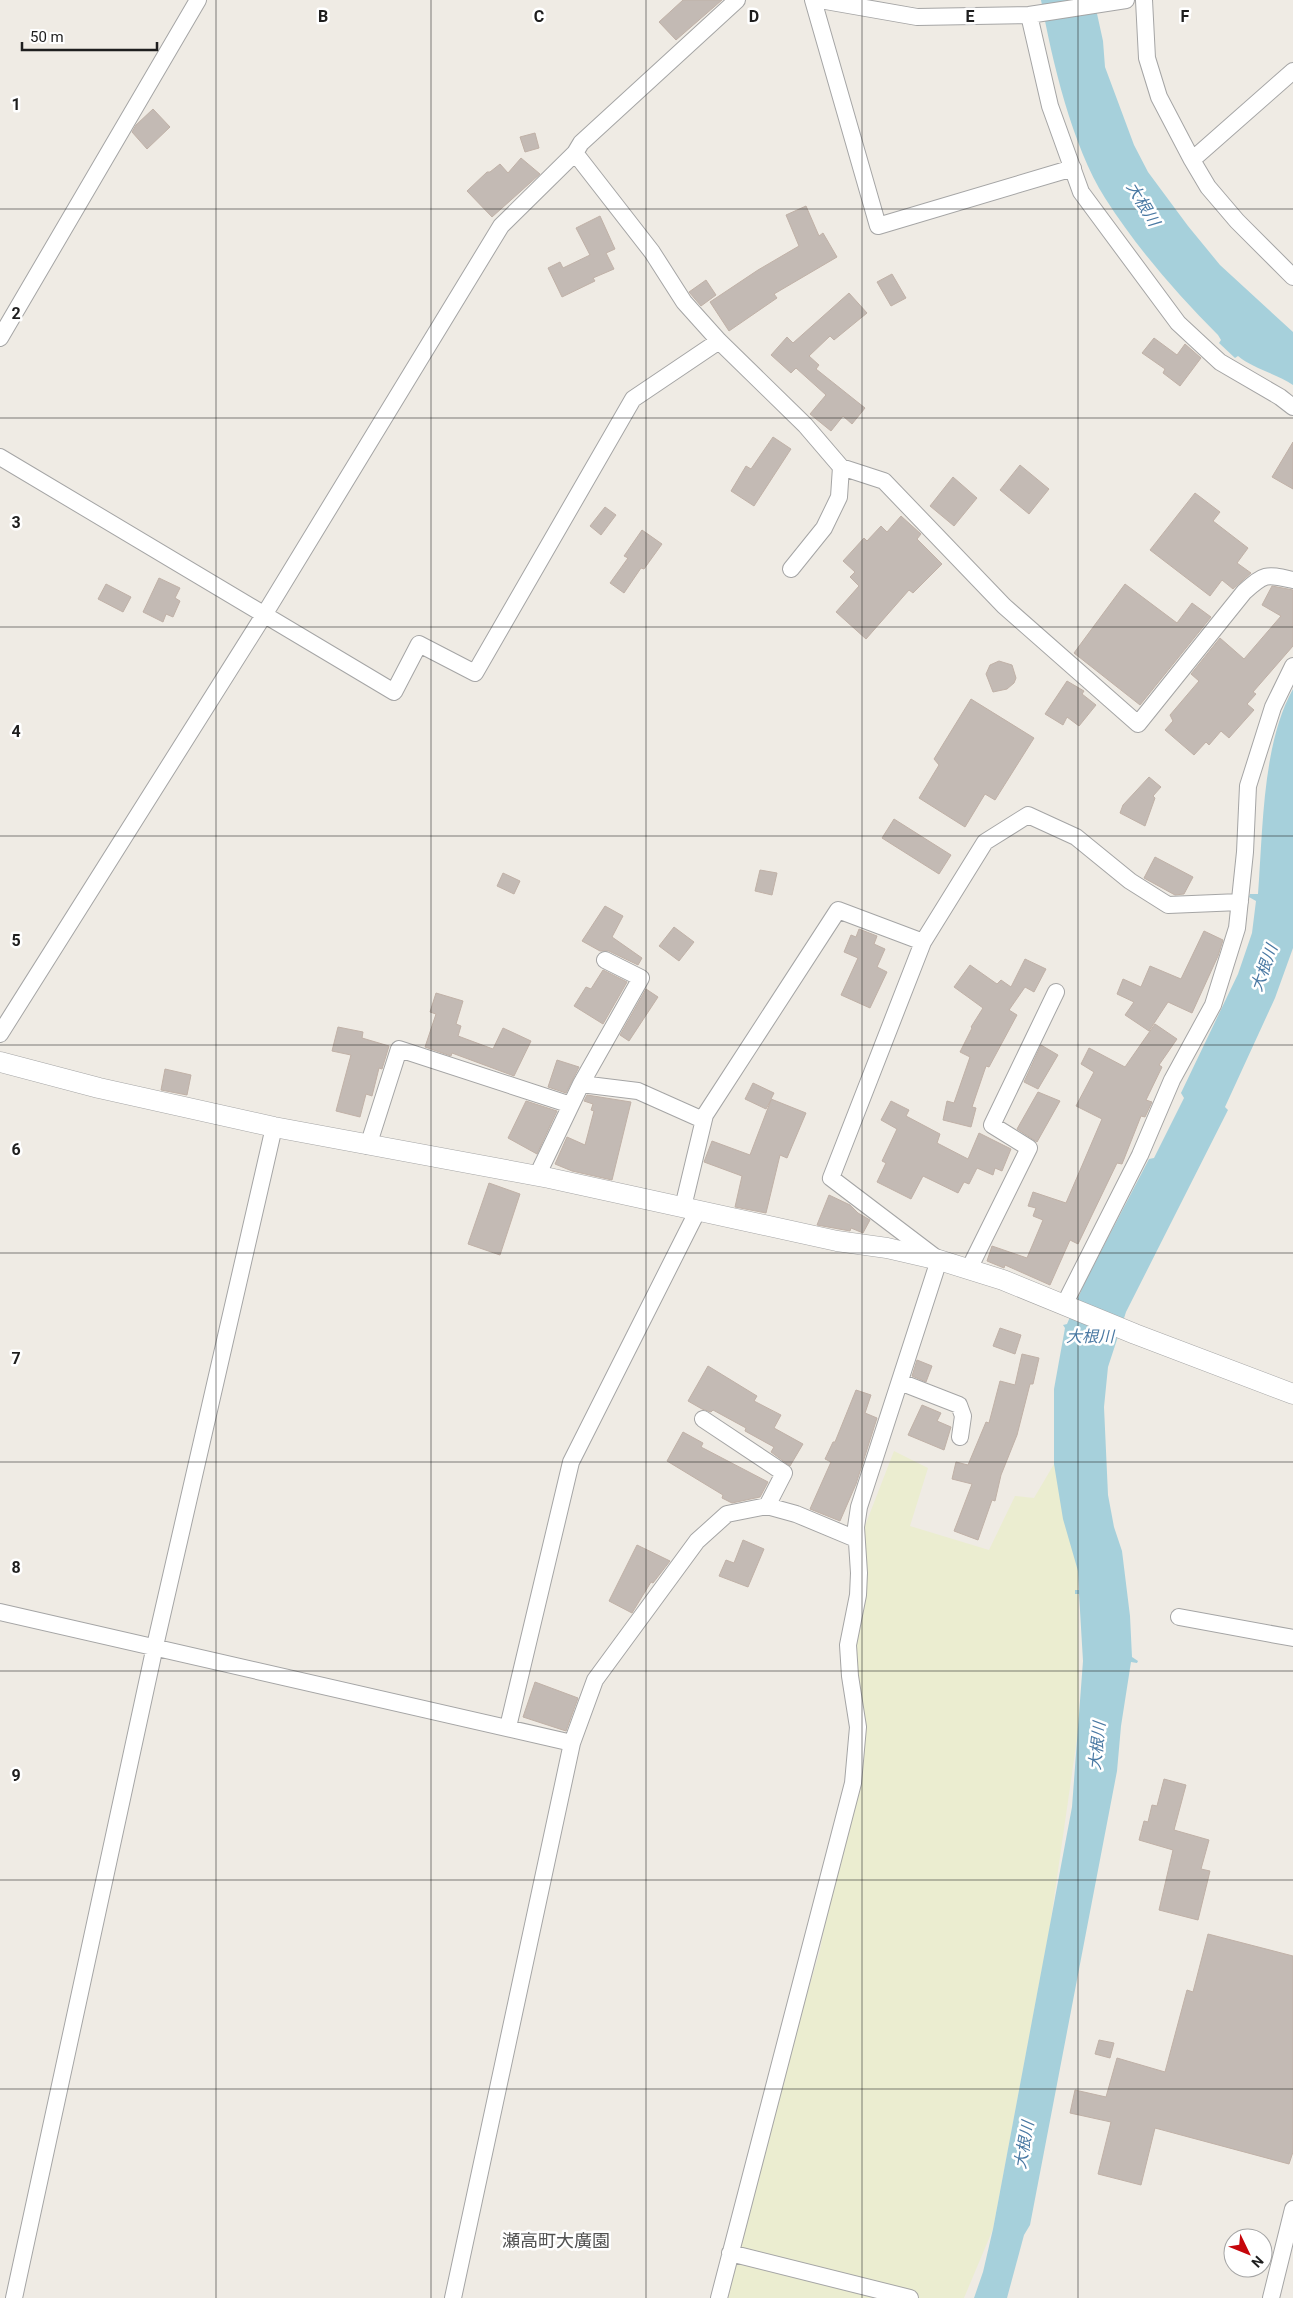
<svg xmlns="http://www.w3.org/2000/svg" width="1293" height="2298" font-family="Roboto,'Noto Sans JP',sans-serif">
<rect width="100%" height="100%" fill="#efebe4"/>
<path fill="#ebedd0" d="M894,1451L928,1468L910,1526L989,1550L1015,1496L1034,1498L1054,1464L1078,1571L1079,1725L1050,1926L993,2229L964,2298H719L730,2253L820,1950L857,1754L856,1549Z"/>
<path fill="#a6d0db" d="M1041,0H1094L1103,41L1105,67L1134,145L1148,172L1188,226L1220,265L1293,332V385C1277,374 1252,368 1238,356L1235,358L1219,343L1221,340L1218,335C1176,293 1137,248 1105,198C1072,146 1052,60 1041,0Z
M1293,689V948L1275,998L1225,1107L1228,1110L1126,1312L1108,1367L1104,1407L1108,1495L1114,1527L1122,1551L1130,1616L1132,1657L1138,1661L1137,1663L1131,1662L1121,1726L1117,1771L1030,2225L1024,2235L1007,2298H974L983,2272L993,2229L1072,1807L1083,1661L1079,1594H1075V1590H1079L1078,1571L1063,1519L1054,1464V1389L1065,1328L1063,1325L1067,1324L1084,1284L1149,1159L1154,1158L1184,1098L1181,1093L1238,974L1252,933L1256,901L1249,897L1250,894H1258C1263,831 1262,744 1293,689Z"/>
<path fill="#c3bab4" stroke="#c0b1a7" d="M683,0H722L676,40L659,22Z
M153,109L170,127L147,149L132,132L136,125Z
M535,133L539,148L525,152L520,137Z
M521,158L540,174L492,217L467,191L487,172H490L500,164L508,173Z
M806,206L819,236L823,233L837,257L774,294L777,298L729,331L710,302L758,270L799,246L786,215Z
M600,216L615,249L606,253L614,269L593,278L595,281L562,297L548,268L560,262L563,268L590,255L576,228Z
M892,274L906,298L891,306L877,282Z
M706,280L716,295L701,306L689,292Z
M849,293L867,313L834,340L830,336L809,356L819,365L816,369L865,408L852,424L843,416L831,431L810,414L826,395L796,368L791,373L771,355L787,337L793,343Z
M1154,338L1177,355L1185,344L1201,358L1180,386L1163,373L1165,369L1142,353Z
M773,437L791,449L754,506L731,491L746,466L751,469Z
M1293,442V489L1272,477Z
M1020,465L1049,489L1029,514L1000,490Z
M953,477L977,498L954,526L930,506Z
M1195,493L1220,512L1213,521L1248,548L1237,563L1251,573L1233,589L1222,580L1210,596L1150,550Z
M605,507L616,515L601,535L590,526Z
M901,516L921,534L917,539L942,564L913,593L909,590L866,639L836,612L859,586L850,577L855,572L843,561L864,538L867,541L881,526L887,532Z
M642,530L662,544L644,569L641,568L624,593L610,583L628,558L624,556Z
M159,578L180,588L175,598L180,601L173,617L166,614L163,622L143,612Z
M106,584L131,597L123,612L98,599Z
M1125,584L1177,623L1192,603L1211,617L1140,705L1074,653Z
M1272,586L1293,590V646L1253,692L1256,694L1247,704L1254,710L1245,720L1229,738L1221,731L1209,745L1206,742L1194,755L1165,730L1173,721L1170,715L1199,681L1191,674L1220,638L1244,659L1281,616L1262,605Z
M999,661L1012,665L1016,678L1014,683L1007,689L993,692L986,674L990,665Z
M1067,681L1084,691L1082,694L1096,705L1079,726L1067,717L1063,725L1045,714Z
M971,699L1034,738L995,800L985,794L965,827L919,798L939,765L934,759Z
M1149,777L1161,787L1153,796L1155,798L1145,826L1120,813L1123,805Z
M894,819L951,855L939,874L882,838Z
M1155,857L1193,877L1184,894L1175,895L1144,878Z
M760,870L777,873L772,895L755,891Z
M503,873L520,881L514,894L497,886Z
M605,906L623,916L612,937L642,958L638,965L609,951H600L582,941Z
M674,927L694,942L679,961L659,946Z
M859,929L877,936L874,944L885,949L877,967L887,972L870,1008L841,995L858,958L844,952L851,935L856,937Z
M1204,931L1223,940L1218,956L1192,1013L1168,1002L1149,1031L1125,1015L1134,1002L1117,994L1123,979L1141,987L1150,966L1181,979Z
M1025,959L1046,969L1034,992L1025,987L1009,1010L1017,1015L989,1067L986,1066L972,1107L976,1108L971,1127L943,1120L947,1101L954,1103L970,1057L960,1052L972,1028L971,1027L983,1008L954,987L970,965L997,984L1001,980L1011,987Z
M603,970L627,982L603,1024L574,1006L586,987L591,989Z
M646,989L658,997L629,1041L620,1035Z
M436,993L463,1001L456,1024L461,1026L458,1036L493,1049L503,1028L531,1041L514,1076L452,1053L451,1056L425,1047L436,1014L430,1012Z
M1155,1024L1177,1039L1159,1065L1162,1067L1146,1100L1152,1102L1145,1117L1141,1116L1122,1164L1117,1163L1078,1244L1070,1240L1050,1285L1005,1265L1004,1268L987,1261L992,1246L1027,1258L1043,1220L1033,1216L1036,1208L1028,1206L1033,1192L1066,1203L1102,1119L1076,1106L1094,1072L1081,1064L1089,1048L1125,1067Z
M338,1027L363,1032L362,1038L389,1046L382,1069L379,1068L372,1096L366,1094L360,1117L336,1111L351,1055L332,1051Z
M1041,1045L1058,1055L1038,1089L1024,1082Z
M557,1060L579,1067L566,1093L548,1087Z
M165,1069L191,1075L187,1095L161,1090Z
M753,1083L774,1093L771,1099L806,1113L787,1158L780,1155L766,1213L735,1207L742,1176L704,1162L712,1141L750,1155L771,1100L766,1109L745,1099Z
M1038,1092L1060,1101L1037,1142L1017,1129Z
M587,1095L631,1102L612,1180L572,1171L555,1164L567,1137L585,1145L594,1111L591,1110L593,1104L584,1101Z
M526,1101L557,1111L537,1154L508,1138Z
M891,1101L909,1110L906,1116L940,1134L937,1143L968,1159L979,1133L1011,1149L1002,1171L995,1168L993,1175L977,1168L969,1184L964,1182L958,1193L923,1176L911,1199L877,1182L886,1163L882,1161L897,1129L881,1120Z
M489,1183L520,1194L500,1255L468,1244Z
M829,1195L850,1205L858,1213L870,1220L863,1233L851,1228L850,1231L817,1225Z
M1000,1328L1021,1335L1015,1354L993,1346Z
M1022,1354L1039,1358L1033,1384H1030L1017,1435L1001,1475L995,1501L992,1500L978,1540L954,1531L972,1484L952,1479L956,1462L968,1465L986,1422L989,1423L1000,1381L1015,1385Z
M917,1360L932,1366L926,1382L912,1376Z
M708,1366L757,1396L754,1401L781,1415L774,1428L803,1444L790,1466L771,1452L774,1447L745,1431L746,1428L713,1410L711,1412L702,1409L688,1401Z
M856,1390L871,1395L865,1413L877,1418L856,1484L840,1521L810,1509L831,1462L825,1459L833,1442H835Z
M922,1405L941,1413L937,1421L951,1427L944,1450L908,1435Z
M683,1432L703,1443L701,1447L768,1482L760,1497L732,1503L722,1498L723,1495L667,1461Z
M743,1540L764,1549L748,1587L719,1576L726,1560L734,1563Z
M637,1545L670,1561L653,1583L651,1582L632,1613L609,1601Z
M535,1682L578,1698L566,1731L523,1717Z
M1164,1779L1186,1785L1174,1830L1209,1840L1201,1869L1210,1871L1198,1920L1159,1910L1173,1850L1139,1840L1144,1821L1148,1822L1152,1805L1157,1806Z
M1208,1934L1293,1956V2152L1289,2164L1155,2128L1141,2185L1098,2174L1111,2122L1070,2113L1075,2090L1106,2097L1117,2058L1165,2072L1187,1990L1193,1992Z
M1099,2040L1114,2043L1110,2058L1095,2054Z"/>
<g fill="none" stroke-linecap="round" stroke-linejoin="round">
<defs>
<path id="minor" d="M813,0L878,226L1073,168
M820,0L917,17L1029,15L1126,0
M1144,0L1147,58L1159,97L1192,160L1208,187L1237,221L1293,277
M1029,15L1050,106L1081,192L1178,323L1220,362L1280,397L1293,407
M575,153L652,252L684,302L719,341L805,425L841,467L884,481L1004,606L1138,724L1244,592C1265,573 1266,574 1293,580
M1192,160L1293,71
M0,338L198,0
M0,457L394,692L419,644L475,673L633,399L719,341
M791,569L824,528L839,497L841,467
M0,1034L264,615L501,226L575,153L581,143L737,0
M581,1084L641,978L605,960
M368,1146L399,1049L571,1105
M537,1176L581,1084L638,1091L703,1120
M683,1207L705,1115L838,910L923,942
M969,1269L1029,1148L992,1125L1056,992
M1064,1305L1140,1155L1172,1080L1213,1005L1237,928L1245,852L1248,786L1273,707L1293,666
M900,1382L959,1405L963,1416L960,1437
M703,1419L784,1473L767,1506
M0,1612L572,1743L453,2298
M1179,1617L1293,1638
M508,1727L571,1462L698,1210
M572,1743L595,1680L697,1541L727,1514L767,1506L796,1514L856,1539
M730,2253L910,2298
M14,2298L155,1646L274,1127
M719,2298L853,1783L858,1727L850,1676L848,1645L858,1595L859,1573L856,1527L859,1507L939,1260L831,1178L923,942L985,842L1028,815L1076,837L1130,881L1168,905L1240,902
M1271,2298L1293,2209"/>
<path id="tertiary" d="M0,1062L99,1088L274,1127L549,1178L837,1241L887,1248L939,1260L1003,1280L1135,1334L1293,1394"/>
</defs>
<use href="#minor" stroke="#a5a5a5" stroke-width="18"/>
<use href="#tertiary" stroke="#a5a5a5" stroke-width="21"/>
<use href="#minor" stroke="#fff" stroke-width="16"/>
<use href="#tertiary" stroke="#fff" stroke-width="20"/>
</g>
<path fill="none" stroke="#1e1e1e" stroke-width="1" stroke-opacity="0.55" d="M216,0V2298M431,0V2298M646,0V2298M862,0V2298M1078,0V2298M0,209H1293M0,418H1293M0,627H1293M0,836H1293M0,1045H1293M0,1253H1293M0,1462H1293M0,1671H1293M0,1880H1293M0,2089H1293"/>
<g text-anchor="middle" dominant-baseline="central" stroke-width="5" stroke-linejoin="round" paint-order="stroke">
<g font-size="16" font-style="italic" fill="#4a79a3" stroke="#fff">
<text transform="translate(1143 204) rotate(59)">大根川</text>
<text transform="translate(1264 968) rotate(-70)">大根川</text>
<text x="1090" y="1336">大根川</text>
<text transform="translate(1097 1746) rotate(-84)">大根川</text>
<text transform="translate(1024 2145) rotate(-80)">大根川</text>
</g>
<g font-size="18" fill="#515151" stroke="#fff">
<text x="556" y="2240">瀬高町大廣園</text>
</g>
</g>
<g font-size="16" text-anchor="middle" font-weight="bold" fill="#1e1e1e" stroke="#fff" stroke-width="5" stroke-linejoin="round" paint-order="stroke">
<text x="323" y="22">B</text>
<text x="539" y="22">C</text>
<text x="754" y="22">D</text>
<text x="970" y="22">E</text>
<text x="1185" y="22">F</text>
<text x="16" y="110">1</text>
<text x="16" y="319">2</text>
<text x="16" y="528">3</text>
<text x="16" y="737">4</text>
<text x="16" y="946">5</text>
<text x="16" y="1155">6</text>
<text x="16" y="1364">7</text>
<text x="16" y="1573">8</text>
<text x="16" y="1781">9</text>
</g>
<g transform="translate(1248 2253) rotate(133)"><circle r="24" fill="#ffffff" stroke="#a5a5a5"/>
<path d="M0-4L9 19L0 12L-9 19Z" fill="#c6060b"/>
<text y="-8" font-size="14" font-weight="bold" text-anchor="middle" fill="#1e1e1e">N</text>
</g>
<path d="M22 42v8h135v-8" fill="none" stroke="#1e1e1e" stroke-width="2.5"/>
<text x="30" y="42" font-size="15" fill="#1e1e1e" stroke="#ffffff" stroke-width="4" paint-order="stroke">50 m</text>
</svg>
